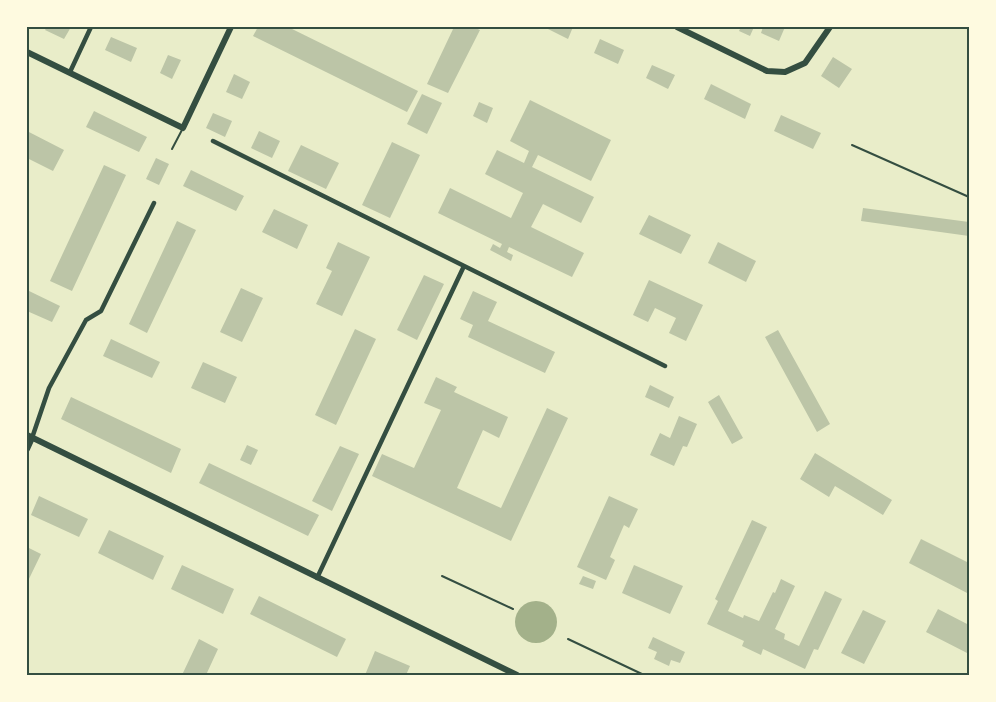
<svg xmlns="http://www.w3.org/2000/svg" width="996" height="702" font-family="'Source Sans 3',sans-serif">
<rect width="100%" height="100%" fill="#e9edc9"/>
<path fill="#a3b18a" d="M515 622a21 21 0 1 1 42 0a21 21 0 1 1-42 0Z"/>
<path fill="#bcc5a7" d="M47,27H71L64,39L45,30Z
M258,27H288L418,91L407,112L253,36Z
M454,27H473L480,30L448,93L427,84Z
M544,27H573L568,39Z
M741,27H754L750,36L739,31Z
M763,27H785L779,41L761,33Z
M111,37L137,48L131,62L105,50Z
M600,39L624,50L618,64L594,53Z
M168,55L181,60L172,79L160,73Z
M833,57L852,69L839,88L821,76Z
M652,65L675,75L668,89L646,78Z
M234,74L250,82L242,99L226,92Z
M711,84L751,104L745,119L704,99Z
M422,94L442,103L427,134L407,124Z
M530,100L611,140L591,181L538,155L532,167L594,197L581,223L543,204L531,227L584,253L572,277L509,247L507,252L513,255L511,261L490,250L493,244L500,248L502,244L438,213L450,188L511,218L523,193L485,174L497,150L524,163L529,151L510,141Z
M479,102L493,108L487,123L473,116Z
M94,111L147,137L139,152L86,127Z
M213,113L232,121L225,137L206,128Z
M781,115L821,133L813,149L774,131Z
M27,131L64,150L53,171L27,158Z
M259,131L280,141L272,158L251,148Z
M392,142L420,155L390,218L362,205Z
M301,145L339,163L326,189L288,171Z
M156,158L169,164L159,185L146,179Z
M104,165L126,175L72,291L50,281Z
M191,170L244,196L236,211L183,186Z
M863,208L969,222V236L861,221Z
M274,209L308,225L297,249L262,232Z
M649,215L691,235L681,254L639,234Z
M177,221L196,230L147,333L129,324Z
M338,242L370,257L342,316L316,304L332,271L326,268Z
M718,242L756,261L746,282L708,263Z
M424,275L444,284L417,340L397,330Z
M649,280L703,305L686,341L669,333L676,318L655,308L648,322L633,315Z
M241,288L263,298L242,342L220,332Z
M27,290L60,306L52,322L27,311Z
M473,291L497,302L488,321L555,352L545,373L468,337L473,325L460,319Z
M355,329L376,339L336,425L315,415Z
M778,330L830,424L817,432L765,337Z
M111,339L160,362L152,378L103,356Z
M203,362L237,377L225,403L191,388Z
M436,377L457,387L454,392L508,417L499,438L483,430L457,488L501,508L547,408L568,418L511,541L372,476L382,454L414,468L441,410L424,403Z
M650,385L674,397L669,408L645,397Z
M719,395L743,438L732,444L708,402Z
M71,397L181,449L171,473L61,419Z
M679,416L697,424L687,447L683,446L674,466L650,455L660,433L670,438Z
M247,445L258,450L251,465L240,460Z
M340,446L359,454L332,511L312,501Z
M815,453L892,500L883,515L835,486L829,497L800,479Z
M209,463L319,515L308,536L199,483Z
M39,496L88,519L79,537L31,515Z
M609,496L638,509L629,528L624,525L610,557L615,560L606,580L577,567Z
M752,520L767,527L728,611L743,618L744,615L759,621L773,592L775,593L781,579L795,586L775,629L785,634L784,639L799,646L825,591L842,599L818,650L814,649L805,669L763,649L761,655L742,646L744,641L707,624L718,601L715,599Z
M109,530L164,556L153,580L98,553Z
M921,539L969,563V594L909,563Z
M27,547L41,554L27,583Z
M182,565L234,589L223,614L171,589Z
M634,565L683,586L670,614L622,593Z
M583,576L596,581L593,589L579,584Z
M259,596L346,639L337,657L250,614Z
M938,609L969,625V654L926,632Z
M863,610L886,621L864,664L841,653Z
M653,637L685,652L680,663L671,660L669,666L654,659L657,652L648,648Z
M199,639L218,649L206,675H182Z
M375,651L410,666L406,675H365Z"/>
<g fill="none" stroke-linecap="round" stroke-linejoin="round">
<path stroke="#344e41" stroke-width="2" d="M852,145L969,197
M442,576L513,609
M568,639L644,675"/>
<path stroke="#344e41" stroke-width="2" d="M172,149L183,128"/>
<path stroke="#344e41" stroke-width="4.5" d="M70,72L91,27
M213,141L665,366
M32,438L49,388L86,320L101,311L154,203
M317,578L464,266"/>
<path stroke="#344e41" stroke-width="6" d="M677,27L767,71L785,72L805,63L830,27
M27,52L183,128L231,27
M27,435L517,675
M27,449L32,438"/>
</g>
<rect width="996" height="702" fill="none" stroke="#fefae0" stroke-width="57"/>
<rect x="28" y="28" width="940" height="646" fill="none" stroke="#344e41" stroke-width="2"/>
</svg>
